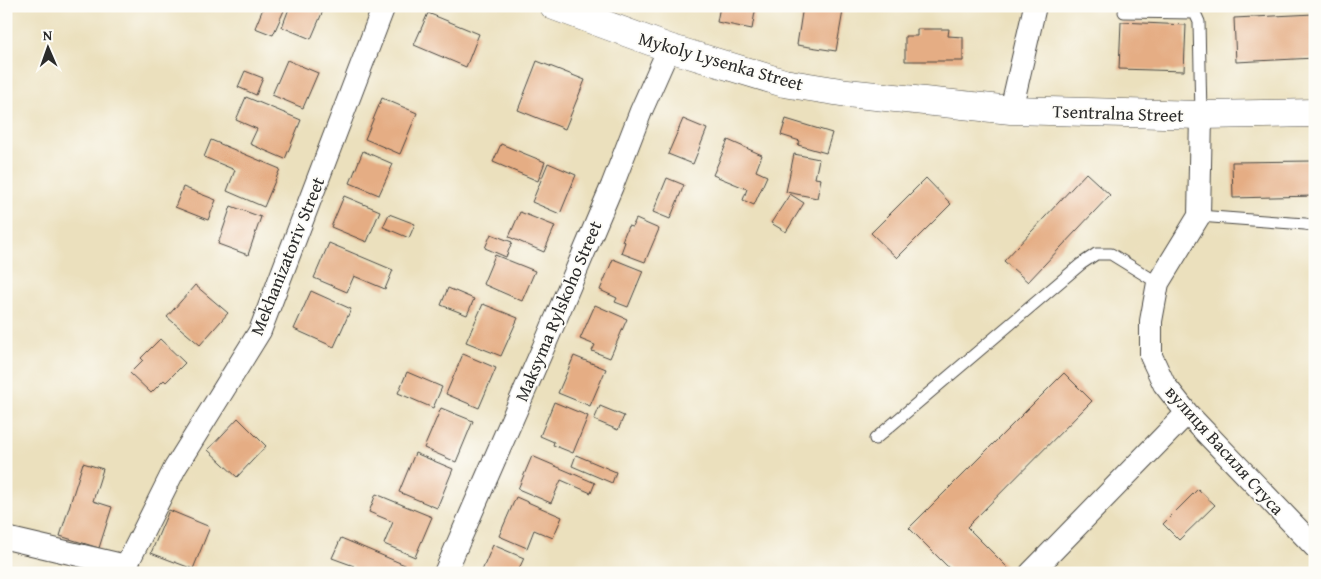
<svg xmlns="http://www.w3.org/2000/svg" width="1321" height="579" font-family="'Gentium Book Plus',serif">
<rect width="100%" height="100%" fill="#fdfcf7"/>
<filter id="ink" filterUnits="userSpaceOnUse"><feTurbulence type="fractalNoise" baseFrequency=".02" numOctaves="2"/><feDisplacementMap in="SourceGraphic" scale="10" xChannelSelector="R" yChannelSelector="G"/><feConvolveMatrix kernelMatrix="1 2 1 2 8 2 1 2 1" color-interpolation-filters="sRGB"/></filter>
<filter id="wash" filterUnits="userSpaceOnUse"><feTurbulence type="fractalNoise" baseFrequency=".0096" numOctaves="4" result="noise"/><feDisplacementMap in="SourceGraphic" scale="20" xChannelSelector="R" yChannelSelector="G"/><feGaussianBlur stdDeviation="1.12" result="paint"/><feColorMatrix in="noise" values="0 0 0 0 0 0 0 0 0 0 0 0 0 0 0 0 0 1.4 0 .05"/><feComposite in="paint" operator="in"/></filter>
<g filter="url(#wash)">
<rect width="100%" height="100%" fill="#ebe0bd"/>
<g id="blocks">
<path fill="#e5ad84" d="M264,6H286L273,35L255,28Z
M290,6H325L311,39L282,27Z
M720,6H756L752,29L717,22Z
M803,6H816L843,11L836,51L797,45Z
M428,13L479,34L466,67L414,45Z
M1314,14L1315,58L1236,62L1234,18Z
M1121,22L1186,25L1184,71L1119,69Z
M917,29H949L948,36L963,37V61H905V36H917Z
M287,60L318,73L303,108L272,95Z
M537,61L585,80L565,129L518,110Z
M245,71L263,78L256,95L238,87Z
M246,97L301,120L285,159L250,144L257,129L236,120Z
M382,98L417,113L400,154L365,139Z
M683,119L707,129L693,164L668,154Z
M786,119L832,133L826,153L798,145L800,141L781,135Z
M211,140L280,169L264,207L227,191L235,170L204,157Z
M728,140L762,155L756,171L767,176L754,205L743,200L747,189L713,175Z
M501,144L545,162L538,181L493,162Z
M363,151L393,164L379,195L350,183Z
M794,154L819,159L815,178L821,179L817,198L786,192Z
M1313,161L1314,196L1233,198L1232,162Z
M548,163L576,175L560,214L532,202Z
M1086,173L1110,195L1028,282L1004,261Z
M667,178L684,185L670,219L653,212Z
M926,178L951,204L897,258L871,233Z
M183,187L216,200L208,220L175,207Z
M790,194L804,203L786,232L771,223Z
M344,196L380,211L367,242L331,227Z
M231,206L261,217L248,255L218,244Z
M520,212L555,226L544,252L509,237Z
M389,214L415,224L409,238L383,227Z
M636,219L659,229L645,262L621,253L625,242L622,241L628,226L632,227Z
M491,234L512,242L506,257L485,248Z
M329,243L393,270L385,289L354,276L347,292L314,278Z
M495,255L535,271L522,301L483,284Z
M613,259L643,271L628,307L615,302L617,298L600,290Z
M195,285L228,313L200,345L167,317Z
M448,288L474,299L467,315L441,305Z
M311,291L351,309L334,347L294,329Z
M483,304L518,318L501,356L466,342Z
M595,305L627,319L610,358L592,351L595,345L580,339Z
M160,339L185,363L166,382L164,380L151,393L130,373L143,360L141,358Z
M463,354L496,368L479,408L446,394Z
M574,356L606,369L590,406L558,393Z
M407,372L442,387L433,408L398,393Z
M1064,373L1092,401L967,527L1013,573H954L909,528Z
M554,402L588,416L573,453L553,445L554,442L540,436Z
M600,406L624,416L618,430L594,420Z
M441,408L473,421L456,462L424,448Z
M238,418L266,446L237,477L208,450Z
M415,453L453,469L437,508L399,492Z
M576,455L616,472L612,483L572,466Z
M532,456L595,483L591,493L561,480L551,503L518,489Z
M83,463L103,469L93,501L112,507L99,548L60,536Z
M1198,489L1215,505L1179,540L1163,524Z
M376,494L432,517L415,557L384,544L393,522L369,512Z
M516,497L562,517L553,538L534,530L527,548L499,536Z
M169,510L210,527L193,569L151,553Z
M341,538L412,568L411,573H360L352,570L354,566L332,558Z
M493,545L524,558L517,573H481Z"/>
</g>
</g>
<g filter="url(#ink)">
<use href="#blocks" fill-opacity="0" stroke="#484641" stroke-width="1"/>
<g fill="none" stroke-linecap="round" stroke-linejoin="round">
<defs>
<path id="service" d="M1124,12L1195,13L1199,22L1201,115
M1199,216L1305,224L1315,226
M875,439L1081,264L1096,254H1111L1158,283"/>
<path id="minor" d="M1011,110L1035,6
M1201,115L1199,216L1158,283L1151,321V356L1164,384L1187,413L1315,547
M6,538L126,566
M124,573L126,566L175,468L260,331L384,6
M445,573L548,337L612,186L641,111L669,48
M1031,573L1187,413"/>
<path id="tertiary" d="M554,6L669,48L784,83L847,93L1011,110L1201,115L1315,113"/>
</defs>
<use href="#service" stroke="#484641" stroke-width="13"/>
<use href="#minor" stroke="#484641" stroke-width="24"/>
<use href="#tertiary" stroke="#484641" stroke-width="29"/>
<use href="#service" stroke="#fff" stroke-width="11"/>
<use href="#minor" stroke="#fff" stroke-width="22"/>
<use href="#tertiary" stroke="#fff" stroke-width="28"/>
</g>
</g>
<g text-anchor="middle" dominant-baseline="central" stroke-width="4" stroke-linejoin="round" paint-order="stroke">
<g font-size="18" fill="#2b2b2b" stroke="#fdfcf7">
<text transform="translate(721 61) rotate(16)">Mykoly Lysenka Street</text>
<text transform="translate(1118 113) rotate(2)">Tsentralna Street</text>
<text transform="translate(287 256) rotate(-68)">Mekhanizatoriv Street</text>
<text transform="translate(558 311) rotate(-67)">Maksyma Rylskoho Street</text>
<text transform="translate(1225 450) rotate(48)">вулиця Василя Стуса</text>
</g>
</g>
<rect width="1321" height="579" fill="none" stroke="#fdfcf7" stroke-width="25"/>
<g transform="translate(48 48) rotate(358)" stroke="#fdfcf7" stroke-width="4" paint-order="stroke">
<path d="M0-4L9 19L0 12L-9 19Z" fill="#2b2b2b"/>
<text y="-8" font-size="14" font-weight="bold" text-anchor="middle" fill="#2b2b2b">N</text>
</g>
</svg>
